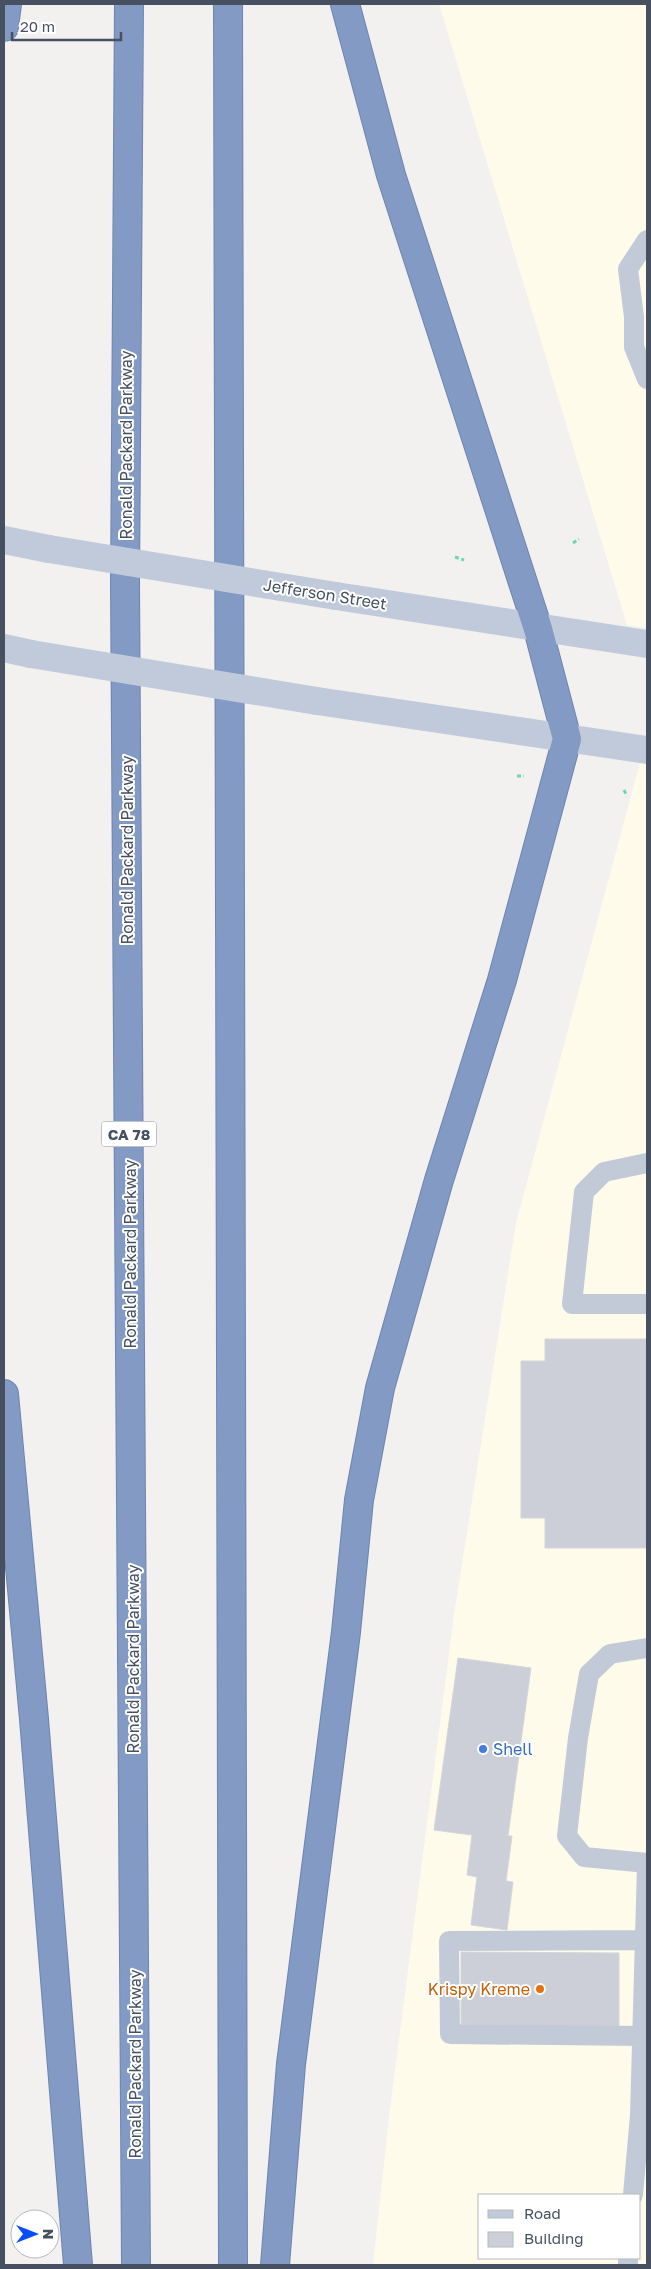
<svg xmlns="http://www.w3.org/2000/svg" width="651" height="2269" font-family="'Golos Text',sans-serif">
<rect width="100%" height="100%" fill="#f3f1f0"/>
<path fill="#fefbea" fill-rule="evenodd" d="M439,4H647V628L627,625Z
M647,737V2265H373L389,2117L454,1615L516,1223ZM480,2195H640V2258H480Z"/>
<path fill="#cccfd7" stroke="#d4d5dd" d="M545,1339H647V1548H545V1518H521V1361H545Z
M458,1658L531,1668L508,1836H512L506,1881L513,1882L507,1930L471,1925L477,1877L467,1875L472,1835L434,1830Z
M461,1952L619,1953V2027L461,2024Z"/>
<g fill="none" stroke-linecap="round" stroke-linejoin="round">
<defs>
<path id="highway" d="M129,4L125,585L136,2265
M228,4L233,2265
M4,27L7,4
M4,1394L34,1719L78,2265
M275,2265L291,2064L346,1632L359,1500L380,1388L439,1180L502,980L567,739L538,629L391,175L345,4"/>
</defs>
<use href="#highway" stroke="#6f85b0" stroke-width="30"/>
<path stroke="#6fd6b2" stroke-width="3" stroke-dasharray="4 2.5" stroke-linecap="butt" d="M573,543L579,539
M455,557L464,560
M517,776H524
M624,790L627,796"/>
<path stroke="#c3cad7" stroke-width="20" d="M647,240L628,269L634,317V347L647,379
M647,1163L604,1172L584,1192L572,1304H647
M647,1648L610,1654L589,1674L578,1738L567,1836L584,1857L647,1863
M642,2036L450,2034L449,1941L646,1940
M633,2195L640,2115L647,1866
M628,2265V2258"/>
<path stroke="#c1cadb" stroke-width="28" d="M4,540L49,549
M336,596L647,644
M4,648L31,654
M317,701L647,750"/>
<use href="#highway" stroke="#839ac4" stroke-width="28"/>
<path stroke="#c1cadb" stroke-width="28" d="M49,549L336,596
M31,654L317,701"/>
</g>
<circle fill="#3f7fe0" stroke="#fff" stroke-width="2" cx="483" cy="1749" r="5"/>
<circle fill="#e8710a" stroke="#fff" stroke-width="2" cx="540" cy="1989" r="5"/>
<g text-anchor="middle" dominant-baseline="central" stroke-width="4" stroke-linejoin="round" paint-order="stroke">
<rect fill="#fff" stroke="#7e8490" stroke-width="1" x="101.5" y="1121.5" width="55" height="25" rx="4"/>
<g font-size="15" font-weight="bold" fill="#465060">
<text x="129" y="1134">CA 78</text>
</g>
<g font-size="16" fill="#465060" stroke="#fff">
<text transform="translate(126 445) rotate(-90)">Ronald Packard Parkway</text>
<text transform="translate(325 594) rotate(9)">Jefferson Street</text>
<text transform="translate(127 850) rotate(-90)">Ronald Packard Parkway</text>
<text transform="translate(130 1254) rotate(-90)">Ronald Packard Parkway</text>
<text transform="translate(133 1659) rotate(-90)">Ronald Packard Parkway</text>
<text transform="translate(135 2064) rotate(-90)">Ronald Packard Parkway</text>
</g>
<g font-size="16" fill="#366cbe" stroke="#fff" text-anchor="start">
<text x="493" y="1749">Shell</text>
</g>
<g font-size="16" fill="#c56008" stroke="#fff" text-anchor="end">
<text x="530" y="1989">Krispy Kreme</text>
</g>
</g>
<rect width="651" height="2269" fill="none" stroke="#465060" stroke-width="10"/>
<rect x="478" y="2194" width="162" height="65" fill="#ffffff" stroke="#b5b9bf"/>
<rect x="488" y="2210" width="25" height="8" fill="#c1cadb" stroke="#b5b9bf"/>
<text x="524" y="2219" font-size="15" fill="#465060">Road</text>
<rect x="488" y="2232" width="25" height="15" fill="#cccfd7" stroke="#b5b9bf"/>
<text x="524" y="2244" font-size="15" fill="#465060">Building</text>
<g transform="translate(35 2234) rotate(90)"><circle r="24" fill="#ffffff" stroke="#b5b9bf"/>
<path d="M0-4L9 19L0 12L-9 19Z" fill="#054ef8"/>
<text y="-8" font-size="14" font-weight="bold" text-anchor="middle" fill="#465060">N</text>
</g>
<path d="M12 32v8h109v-8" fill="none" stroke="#465060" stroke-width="2.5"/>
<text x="20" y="32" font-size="15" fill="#465060" stroke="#ffffff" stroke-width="4" paint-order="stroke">20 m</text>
</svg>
